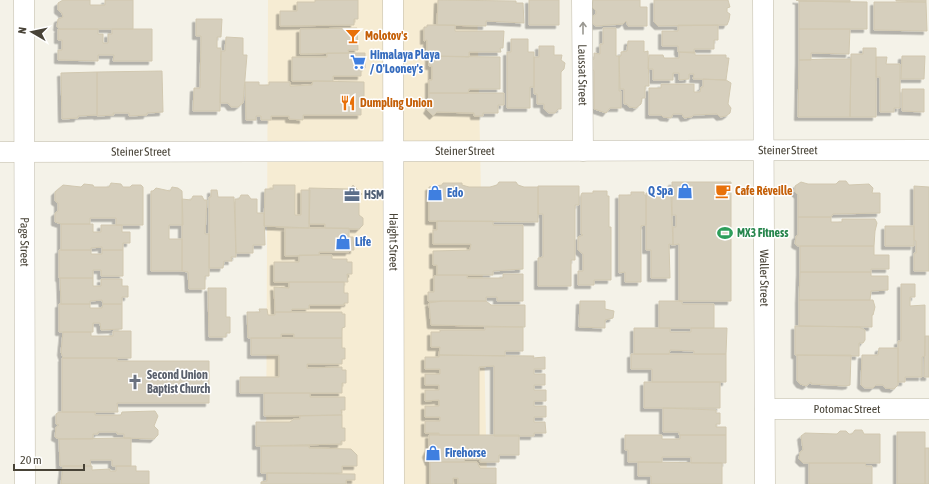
<svg xmlns="http://www.w3.org/2000/svg" width="929" height="484" font-family="'Asap Condensed',sans-serif">
<defs>
<filter id="shadow"><feDropShadow dx="-3.5" dy="3.5" stdDeviation="0" flood-color="#0004"/></filter>
</defs>
<rect width="100%" height="100%" fill="#f4f2e8"/>
<path fill="#f6ecd3" d="M268,0H477L487,484H266Z"/>
<path fill="#d6cfbd" stroke="#d1c8b0" filter="url(#shadow)" d="M63,0H90V5H105V0H133V29H60L57,27L58,19L63,17L62,13L58,10V3Z
M315,0H358V19H354V25L280,26V11H297V2H315Z
M438,0L516,1V3H523L524,23L486,21V26L437,25Z
M529,0H559V25H529Z
M593,0H640V7H647V26H628L626,21L623,24L596,26L592,23L593,16L596,14V11L592,7Z
M654,0H728L730,7L727,8V12L730,14L729,20L727,25L658,26L654,22Z
M796,0H850V2L799,1Z
M896,0H926V2L896,1Z
M799,1L867,2V29H799Z
M874,2H926L927,31L874,30Z
M196,19H222L221,37H217V48H221L220,111H193L194,88H200L201,36H196Z
M427,25H455V31H504L503,48H500L501,52H469V57L429,56V52H427V40L424,41V27H427Z
M678,25H718V40H714V49H694V53L678,52V46H662V31H678Z
M357,28L358,50H348L349,53L300,54V29Z
M603,28H616V56H619V91H621V108H610L606,113L594,109V71L591,67V61L594,59V53L600,54V44H603Z
M58,29H98V34H103V43H108V34H112V29H152V61H113L114,55H98V61L58,60V50H62V40H58Z
M799,29H850L849,54L811,53V60H799Z
M226,37L243,38V55H247L243,103L238,107H231L228,103H220L221,51H225Z
M511,39H528V52H534V87H530V108H507V52H511Z
M628,41H644V52L648,51L649,86H645V98H642L641,104L636,108L629,107L627,104H624V89H620L619,56H621V52L627,51Z
M539,46H554V55H562L561,60L565,63L564,69L561,72V109H558L555,113H549L544,109V104H537V94H534V57H539Z
M863,48H876V117H850L851,54H863Z
M679,52H695V55H726V58H729L726,80L693,79L694,74H689V79L679,80V73H673V80H653V69H648L649,55H663L664,58H679Z
M327,53H365V68H361V76H333V81H292V57H327Z
M429,56L500,57V89H469L468,93H429V80H432V66H429Z
M902,56H925L924,79H901Z
M876,57H887L886,64H900V108H894V112H880V77H876Z
M826,59H851L850,117H798L799,60Z
M162,71L163,112L147,113V115L129,116V113H113L114,115L97,116V72Z
M97,72V115L78,116V118L62,119L61,73Z
M703,79L726,80L731,83L728,104L731,108L730,113L726,116L720,117L717,114L694,115L691,117L684,118L682,114H673L671,118L663,117L661,115H649V88H661V84H694V92H700L701,87H703Z
M313,81L364,82V96H361V115H303V120L289,119V116H271V120H261V116H256V120H246L245,82H259V85H269V82H290V86L312,85Z
M902,89H924V112L902,111Z
M429,93H504V105H498V113H483V116H474V113L437,112L433,116L427,110L429,107Z
M839,181H846L849,185L869,184L873,188L872,193H880V213L833,214L831,217H798V195L795,192V186L801,182L808,184H836Z
M499,182H516L518,185L524,187H538V222L429,221V187L442,185L443,183H462V185L469,187H490L497,185Z
M672,182H731V301H679V244L673,245V227H676V215H672Z
M111,183L121,184L123,187H130L132,185H141L143,187V225H116V218H90V224H61L55,222V213L58,211V203L55,201V192L63,185L81,187L84,184L93,185L94,187H109Z
M273,185H295V215H301V190H310L309,228L264,226L265,189H273Z
M353,185L362,194L359,197V215L363,218V225L359,229L325,228V224H309V188L350,189Z
M538,186H579V205H575V260H571V286H538V258L543,257V214H538Z
M914,186L929,187V271H914V253H916V241L914,240Z
M172,187L178,188L182,191L183,225H169V239H182V271H151V191H153L156,188L170,191Z
M211,190H217L218,197H234L236,257H231L232,261H224L223,268H209V197H211Z
M655,190H669V194H671L673,245L669,244L670,278H651V250H646V193L655,194Z
M593,191H607V196H609V227H611V280H594V285H578V271H583V254L578,250V237L583,235L581,234V195L582,193H593Z
M631,192H644V195H646V225L641,226V282H625V272L619,273V195H631Z
M241,195H248L251,199H257V213H264L265,245H253V253H236L235,199H239Z
M193,196H202L204,200H207L205,234H209V276H205V289H189L188,272L182,271V199L191,200Z
M798,217H831V222H842V219H875L877,223L875,231L874,246H798L795,244L796,236L798,235Z
M437,221H493V225H523V269L493,271V275H437V265H433V251L470,250L471,244H433V230H437Z
M61,224H93V232H101V225H122V232H130V243H123V250H102V247L91,248V250H61Z
M885,226H914V246H885Z
M285,228H349V237H353L354,250H349V252H319V255L285,256Z
M800,246H874V255H889V269H871V272H800Z
M59,250H91V254H102V250H123V276H101V270H93V278H59Z
M299,255H332V259H347V262H352V274H347L348,282H274V262H299Z
M800,272H871V276H888V290L871,291L870,300H799Z
M503,274H523V301H497V297H486V301H428V292H434V276L437,275H467V278H503Z
M60,278H93V286H101V279H122V286H128V297H122V304H103L102,300L90,301V304H61Z
M289,282H344V293H348V303H344V305H309V309H292L291,312H275L274,287L289,288Z
M901,284H915V297H910V306L925,305V356L922,357V377H905V382H898V341H901Z
M208,288H226V317H230V333H226V337H209Z
M799,300H873L875,307L873,315H872V327L799,326Z
M442,301H486L491,305H525V327L431,325L429,303Z
M580,301H605V309L614,311L613,318L605,320V328L579,327Z
M659,301H682V304H714V328H659Z
M59,304H90V308H102L103,304H122V329L101,330L100,323H93V332H59Z
M259,309H267L268,315H275V312H342V314H345V327L342,328V338H294V334H281V338H248L247,312H260Z
M795,326L859,327L865,330V340L863,343H859V356L795,355Z
M485,327H523V351H505V356L439,355L440,347H431V332H440V330H485Z
M634,328H670V332H691V328H727L726,354H694V351L670,350L669,354H634Z
M113,331H131V358H63L61,352L63,332H91V336H113Z
M925,336H929V377H924Z
M251,338H342V348H345V359H342V364H307V368L342,367V370H346V383H342V393H240V377H279V355H251Z
M879,348H898V385L894,389L885,388L883,385H876L873,388H865L861,385L862,355H878Z
M631,354H726V382H652V369H631Z
M439,355L534,356L533,358L545,357V369H534V374H545V385H534V390H546V401H534V406H546V417H534V422H545L546,433H534V436H494V366L479,367V435H439V433H425V421H440V417H425V406H439V400L425,401V390H439V385H425V374H440V369H425V357H439Z
M797,355H851L850,385L846,386L811,384V382L806,386L800,384L797,380Z
M62,358H117V361H209V403H117L118,412H62Z
M644,382H720V408H644Z
M264,393H310V397H345V410H341L342,415L264,416Z
M663,408L716,410V413H720V424H716V427H726V435H679V432H663Z
M155,411L158,416L154,426L158,430V435L154,439L124,438V434H117V432H98V434H93V439H59L55,437L56,427L59,425L56,424V414L59,412H95V415H121L122,412Z
M342,415V428H345V441H341V444L256,446V422H290L294,419H300V416Z
M855,430H862L864,434H880V463H803L799,459L800,452L803,450L801,436L805,433L837,434L840,431H846L849,434H852Z
M897,432H925V484H897Z
M429,435H519V455H499V462H480V459H464L465,462H429L426,454L429,447Z
M625,435H662V439H680V435H726V463H691V457H662V462H628V450H625Z
M124,438H131V466H112V460H90L91,466H60L59,439Z
M261,446H309V448L351,449L357,455V466H342V473H261Z
M925,448H929V484H925Z
M430,462H477L480,468H496V484H458V478H453V484H430Z
M638,462L722,463V484H651V476H638Z
M809,463H865L866,466H872V484H809Z
M63,466H92V470L110,469V471H116V466H136V471H149V484H61Z
M267,473L355,474V480H346V484H261V482L267,481Z"/>
<g fill="none" stroke-linecap="round" stroke-linejoin="round">
<defs>
<g id="minor">
<path id="s1" d="M24,0L25,484"/>
<path id="s2" d="M393,0L394,484"/>
<path id="s3" d="M582,0L583,151"/>
<path id="s4" d="M763,0L765,484"/>
<path id="s5" d="M0,152L929,150"/>
<path id="s6" d="M765,409H929"/>
</g>
</defs>
<use href="#minor" stroke="#c0bbaa" stroke-width="21"/>
<use href="#minor" stroke="#fff" stroke-width="20"/>
</g>
<defs><path id="oneway-shaft" d="M-6 0H5M1.5-3L5.5 0L1.5 3" fill="none" stroke-width="1.6" stroke-linecap="round" stroke-linejoin="round"/></defs>
<use stroke="#9a9891" href="#oneway-shaft" transform="translate(583 28) rotate(-90)"/>
<defs>
<symbol id="bar-bare" viewBox="-9 -9 18 18"><path d="M-6-5H6L.8 .8V4.5H3.5V6h-7V4.5H-.8V.8Z" fill="#e8710a" stroke="#fff" stroke-width="2.5" paint-order="stroke"/></symbol>
<symbol id="supermarket-bare" viewBox="-9 -9 18 18"><path d="M-6-5.5h2.5l.6 2H6L4.5 2H-2.5L-4.4-4H-6ZM-1.5 3.2a1.3 1.3 0 1 0 .1 0ZM3 3.2a1.3 1.3 0 1 0 .1 0Z" fill="#3f7fe0" stroke="#fff" stroke-width="2.5" paint-order="stroke"/></symbol>
<symbol id="restaurant-bare" viewBox="-9 -9 18 18"><path d="M-5-6h1v4h1v-4h1v4h1v-4h1v5L-1.5 .5V6h-2V.5L-5-1ZM5-6V6H3V1.5H1.5Q1.5-4 5-6Z" fill="#e8710a" stroke="#fff" stroke-width="2.5" paint-order="stroke"/></symbol>
<symbol id="shop-bare" viewBox="-9 -9 18 18"><path d="M-5-2.5h2.3a2.7 3.5 0 0 1 5.4 0H5L5.5 6h-11ZM-1.5-2.5h3a1.5 2.3 0 0 0-3 0Z" fill="#3f7fe0" stroke="#fff" stroke-width="2.5" paint-order="stroke"/></symbol>
<symbol id="cafe-bare" viewBox="-9 -9 18 18"><path d="M-5.5-4.5H6V0H3Q3 3.5 0 3.5H-2.5Q-5.5 3.5-5.5 0ZM3-3.2v2h1.7v-2ZM-6 4.5H4V6H-6Z" fill="#e8710a" stroke="#fff" stroke-width="2.5" paint-order="stroke"/></symbol>
<symbol id="office-bare" viewBox="-9 -9 18 18"><path d="M-6-3h4V-5.5h4V-3h4V5H-6ZM-1-4.5V-3h2v-1.5ZM-6 0V1H6V0Z" fill="#5c6f8a" stroke="#fff" stroke-width="2.5" paint-order="stroke"/></symbol>
<symbol id="stadium-bare" viewBox="-9 -9 18 18"><path d="M0-5a6.5 5 0 1 0 0 10a6.5 5 0 1 0 0-10ZM-3.5-1.8h7v3.6h-7Z" fill="#2e9e5b" stroke="#fff" stroke-width="2.5" paint-order="stroke"/></symbol>
<symbol id="church-bare" viewBox="-9 -9 18 18"><path d="M-1.2-6h2.4v3.5h3.3v2.4h-3.3V6h-2.4V-.1h-3.3v-2.4h3.3Z" fill="#6b7280" stroke="#fff" stroke-width="2.5" paint-order="stroke"/></symbol>
</defs>
<g fill-rule="evenodd">
<use href="#bar-bare" x="342" y="25" width="22" height="22"/>
<use href="#supermarket-bare" x="347" y="51" width="22" height="22"/>
<use href="#restaurant-bare" x="337" y="92" width="22" height="22"/>
<use href="#shop-bare" x="674" y="180" width="22" height="22"/>
<use href="#cafe-bare" x="712" y="180" width="22" height="22"/>
<use href="#shop-bare" x="424" y="182" width="22" height="22"/>
<use href="#office-bare" x="341" y="184" width="22" height="22"/>
<use href="#stadium-bare" x="714" y="222" width="22" height="22"/>
<use href="#shop-bare" x="332" y="231" width="22" height="22"/>
<use href="#church-bare" x="124" y="371" width="22" height="22"/>
<use href="#shop-bare" x="422" y="442" width="22" height="22"/>
</g>
<g text-anchor="middle" dominant-baseline="central" stroke-width="3" stroke-linejoin="round" paint-order="stroke">
<g font-size="12" font-weight="bold" fill="#c56008" stroke="#fff" text-anchor="start">
<text x="365" y="36">Molotov's</text>
<text x="360" y="103">Dumpling Union</text>
<text x="735" y="191">Cafe Réveille</text>
</g>
<g font-size="12" font-weight="bold" fill="#366cbe" stroke="#fff" text-anchor="start">
<text x="370" y="55">Himalaya Playa<tspan x="370" dy="14">/ O'Looney's</tspan></text>
<text x="673" y="191" text-anchor="end">Q Spa</text>
<text x="447" y="193">Edo</text>
<text x="355" y="242">Life</text>
<text x="445" y="453">Firehorse</text>
</g>
<g font-size="12" fill="#484337" stroke="#fff">
<text stroke="none"><textPath href="#s3" startOffset="75">Laussat Street</textPath></text>
<text stroke="none"><textPath href="#s5" startOffset="788">Steiner Street</textPath></text>
<text stroke="none"><textPath href="#s5" startOffset="465">Steiner Street</textPath></text>
<text stroke="none"><textPath href="#s5" startOffset="141">Steiner Street</textPath></text>
<text stroke="none"><textPath href="#s1" startOffset="242">Page Street</textPath></text>
<text stroke="none"><textPath href="#s2" startOffset="242">Haight Street</textPath></text>
<text stroke="none"><textPath href="#s4" startOffset="278">Waller Street</textPath></text>
<text stroke="none"><textPath href="#s6" startOffset="82">Potomac Street</textPath></text>
</g>
<g font-size="12" font-weight="bold" fill="#4e5e75" stroke="#fff" text-anchor="start">
<text x="364" y="195">HSM</text>
</g>
<g font-size="12" font-weight="bold" fill="#27864d" stroke="#fff" text-anchor="start">
<text x="737" y="233">MX3 Fitness</text>
</g>
<g font-size="12" font-weight="bold" fill="#5b616d" stroke="#fff" text-anchor="start">
<text x="147" y="375">Second Union<tspan x="147" dy="14">Baptist Church</tspan></text>
</g>
</g>
<g transform="translate(32 32) rotate(279)" stroke="#ffffff" stroke-width="3" paint-order="stroke">
<path d="M0-3L7 15L0 10L-7 15Z" fill="#484337"/>
<text y="-6" font-size="11" font-weight="bold" text-anchor="middle" fill="#484337">N</text>
</g>
<path d="M14 464v6h70v-6" fill="none" stroke="#484337" stroke-width="2"/>
<text x="20" y="464" font-size="12" fill="#484337" stroke="#ffffff" stroke-width="3" paint-order="stroke">20 m</text>
</svg>
